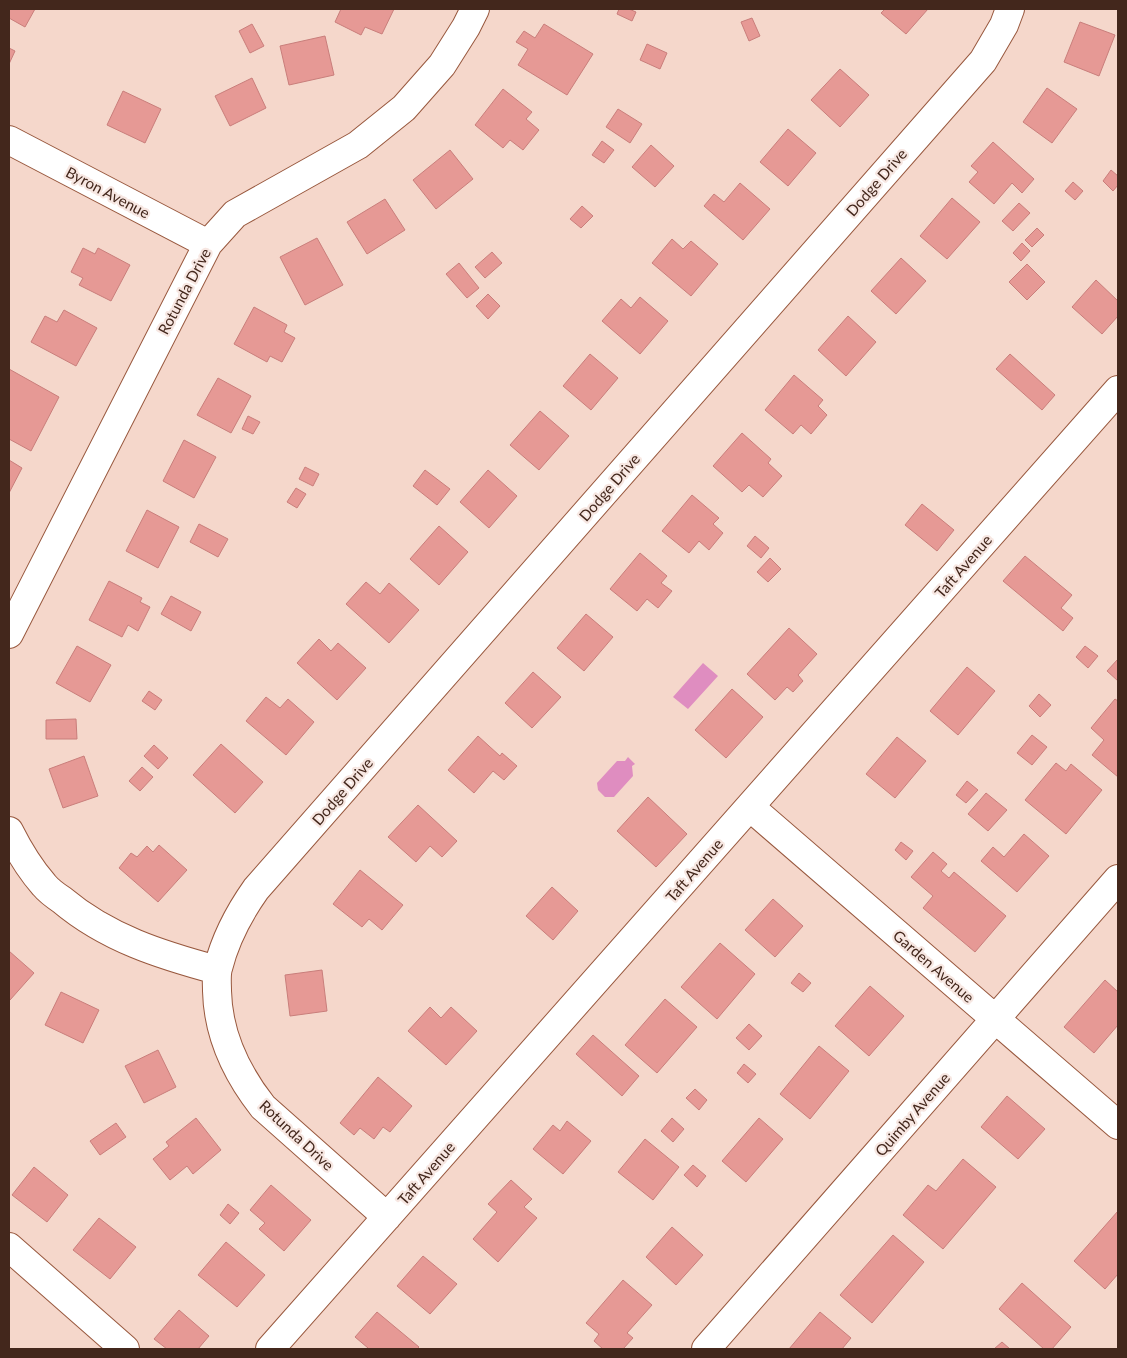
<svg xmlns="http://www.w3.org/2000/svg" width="1127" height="1358" font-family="Lato,sans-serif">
<rect width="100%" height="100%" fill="#f5d7cb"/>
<path fill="#df8dc0" d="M703,663L718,676L688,709L673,697Z
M628,757L635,764L632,766L633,776L614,797H605L598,790L597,783L617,761H625Z"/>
<path fill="#e69995" stroke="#c97e7b" d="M9,9H35L25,27L9,18Z
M341,9H394L382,34L365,27L361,35L335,22Z
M619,9H629L636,12L632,21L617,14Z
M885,9H928L906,34L881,13Z
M752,18L760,36L749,41L741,22Z
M1080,22L1115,35L1099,76L1064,62Z
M252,24L264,46L250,53L239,31Z
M544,24L593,54L567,95L518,65L528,49L516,42L524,31L535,38Z
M325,36L334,75L289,85L280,46Z
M647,44L667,53L660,69L640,60Z
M9,48L15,51L9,64Z
M840,69L869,95L840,127L811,100Z
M252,78L266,108L230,126L215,96Z
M1047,88L1077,109L1052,143L1023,122Z
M503,89L532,112L526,119L539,130L523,150L510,140L503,148L475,125Z
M123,91L161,109L145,143L107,125Z
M618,109L642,124L630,143L606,127Z
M788,129L816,153L788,186L760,162Z
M602,141L614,150L604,163L592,155Z
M993,142L1034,179L1022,193L1012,183L994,204L969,182L978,172L971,166Z
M651,145L674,166L655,187L632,167Z
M450,150L473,179L436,209L413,180Z
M1111,170L1118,176V185L1113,191L1103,181Z
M1073,182L1083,191L1075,200L1065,191Z
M740,183L770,209L743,240L704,206L714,194L724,202Z
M952,198L980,222L947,259L920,236Z
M385,199L405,230L367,254L347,222Z
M1019,203L1030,213L1013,231L1002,221Z
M582,206L593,216L581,228L570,219Z
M1037,228L1044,235L1032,247L1025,240Z
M317,238L343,285L305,305L280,257Z
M672,239L683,249L691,241L718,264L691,296L652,263Z
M1022,243L1030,251L1021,261L1013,253Z
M83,248L95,254L98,248L130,265L111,301L79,285L83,278L71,272Z
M492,252L502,263L485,278L475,267Z
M901,258L926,281L896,314L871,291Z
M459,263L479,288L467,298L446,274Z
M1027,264L1045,282L1027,300L1009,282Z
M1096,280L1118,301V316L1102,334L1072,307Z
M488,294L500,306L488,319L476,306Z
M640,297L668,321L640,354L602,321L621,299L631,308Z
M254,307L287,325L284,332L295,338L282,362L270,356L267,362L234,344Z
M64,310L97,328L76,366L31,342L45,316L57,322Z
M848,316L876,342L846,376L818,350Z
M590,354L618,378L591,410L563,386Z
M1010,354L1055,395L1042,410L996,369Z
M9,369L59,397L31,451L9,439Z
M794,375L823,400L818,406L827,415L811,434L801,425L793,434L765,410Z
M218,378L251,396L231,433L197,415Z
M540,411L569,436L539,470L510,445Z
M248,416L260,422L253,434L242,429Z
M742,433L771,459L768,463L782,476L763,497L749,485L742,492L713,466Z
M184,440L216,457L194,498L163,481Z
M9,460L22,468L9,493Z
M305,467L319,474L313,486L299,479Z
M425,470L450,489L437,505L413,486Z
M488,470L517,496L489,528L460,502Z
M296,488L306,494L297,508L287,502Z
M692,495L719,518L713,524L723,533L709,550L699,541L689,553L662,531Z
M922,504L954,530L937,551L905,525Z
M147,510L179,527L158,568L126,551Z
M199,524L228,539L218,557L190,542Z
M439,526L468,552L439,585L410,559Z
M755,536L769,548L761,558L747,546Z
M640,553L667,576L661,583L672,591L658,608L647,599L637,611L610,589Z
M1025,556L1072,595L1061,608L1073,618L1063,631L1003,581Z
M770,558L781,569L768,582L757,572Z
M109,581L142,598L140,602L150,607L138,631L128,625L122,637L89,620Z
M366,582L380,594L389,583L419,610L389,643L346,604Z
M171,596L201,612L191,631L161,614Z
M586,614L613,637L584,671L557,648Z
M789,628L817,654L798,675L803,681L793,692L787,687L775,700L747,674Z
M319,639L331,651L338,643L366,668L337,700L297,663Z
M77,646L111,665L90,702L56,683Z
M1085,646L1098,656L1088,668L1076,657Z
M1118,659V681L1107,671Z
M967,667L995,691L958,735L930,711Z
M533,672L561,697L532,728L505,703Z
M732,689L763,717L726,758L695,730Z
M149,691L162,700L155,710L142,701Z
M1039,694L1051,705L1040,717L1029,706Z
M266,697L280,708L288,699L314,722L286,755L246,721Z
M1115,699L1118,701V777L1092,755L1104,740L1091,728Z
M76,719L77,739H46V720Z
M1032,735L1047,747L1032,765L1017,753Z
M478,736L500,756L502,753L517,766L504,780L493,771L474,793L448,770Z
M897,737L926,761L895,798L866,774Z
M221,744L263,782L235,813L193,775Z
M154,745L168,758L158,769L144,756Z
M84,756L98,796L63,808L49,769Z
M1056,763L1066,771L1071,764L1102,790L1066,834L1025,800Z
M142,767L153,777L140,791L129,781Z
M967,781L978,790L966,803L956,795Z
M986,793L1007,810L988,831L968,814Z
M648,797L687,834L656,867L617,831Z
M418,805L457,841L442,857L430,846L416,862L388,837Z
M1024,834L1049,856L1017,892L981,861L993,847L1004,857Z
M901,842L913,851L906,860L895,850Z
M159,845L187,870L158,902L119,868L131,853L137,857L147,846L153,852Z
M933,852L947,864L941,871L949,878L954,872L1006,916L975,952L923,908L933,896L911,877Z
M360,870L403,905L382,930L369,919L362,927L333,904Z
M552,887L578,911L553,940L526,916Z
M773,899L803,926L775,957L745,930Z
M720,943L755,974L717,1019L681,987Z
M9,951L34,973L10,1000L9,999Z
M322,970L327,1011L290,1016L285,975Z
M799,973L811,983L803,992L791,983Z
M1105,980L1118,992V1025L1094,1053L1064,1027Z
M870,986L904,1016L869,1056L835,1026Z
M61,992L99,1010L83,1043L45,1025Z
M665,999L697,1027L657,1073L625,1045Z
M430,1007L441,1018L451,1007L477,1031L446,1065L408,1031Z
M749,1024L762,1036L749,1050L736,1038Z
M593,1035L639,1076L622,1096L576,1054Z
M819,1046L849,1071L810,1119L780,1094Z
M158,1050L176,1087L144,1103L125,1066Z
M744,1064L756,1074L748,1083L737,1073Z
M378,1077L412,1106L390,1132L383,1127L374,1139L360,1128L354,1135L340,1123Z
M695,1089L707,1100L699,1110L686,1098Z
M1007,1096L1045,1129L1018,1159L981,1127Z
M196,1118L221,1150L193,1174L187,1166L170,1180L153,1159L169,1146L166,1142Z
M672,1118L684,1129L673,1142L661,1131Z
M759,1118L783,1139L746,1182L722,1161Z
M567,1121L591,1141L563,1174L533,1149L553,1125L560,1131Z
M116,1123L126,1137L100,1155L90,1141Z
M645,1139L679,1167L653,1200L618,1172Z
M963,1159L996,1187L943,1249L903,1215L928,1185L936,1191Z
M693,1165L706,1176L697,1187L684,1175Z
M34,1167L68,1195L47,1222L12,1195Z
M511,1180L532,1199L524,1207L537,1218L498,1262L473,1239L497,1212L488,1204Z
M271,1185L311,1220L284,1251L259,1229L265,1223L250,1210Z
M228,1204L239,1213L230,1224L220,1215Z
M1118,1211V1274L1105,1289L1074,1261Z
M99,1218L136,1247L110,1279L73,1250Z
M672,1227L703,1255L676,1285L646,1257Z
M893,1235L924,1262L872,1323L840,1295Z
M226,1242L265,1275L237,1307L198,1275Z
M423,1256L457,1284L430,1314L397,1286Z
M623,1280L652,1305L627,1333L633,1338L623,1349H603L594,1341L599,1334L586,1323Z
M1022,1283L1071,1327L1052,1349H1044L999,1309Z
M179,1310L209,1336L198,1349H167L154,1339Z
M377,1312L419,1347L417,1349H366L368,1348L355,1337Z
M820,1312L851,1338L842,1349H789Z
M1002,1342L1010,1349H994Z"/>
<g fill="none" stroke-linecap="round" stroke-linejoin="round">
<defs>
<path id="minor" d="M9,140L208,244
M9,634L208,244L235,214L358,145L404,108L442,65L466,27L475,9
M750,807L1118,1125
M9,831C19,851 30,869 44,885C49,891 56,896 62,900C107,938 161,955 217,970
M387,1217L263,1107C237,1074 218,1035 217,991C217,984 216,975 218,968C225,940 239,913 256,889L983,61L1004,25L1010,9
M9,1247L125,1349
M270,1349L1118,390
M706,1349L1118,879"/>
</defs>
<use href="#minor" stroke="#98583e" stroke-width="30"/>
<use href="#minor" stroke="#fff" stroke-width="28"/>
</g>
<g text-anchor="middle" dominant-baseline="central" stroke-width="4.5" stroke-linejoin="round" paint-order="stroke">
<g font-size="15" fill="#43271c" stroke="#f7e7e2">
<text transform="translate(876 182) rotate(-49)">Dodge Drive</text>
<text transform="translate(108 192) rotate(28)">Byron Avenue</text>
<text transform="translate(184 291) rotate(-62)">Rotunda Drive</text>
<text transform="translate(609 487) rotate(-49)">Dodge Drive</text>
<text transform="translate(963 566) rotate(-49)">Taft Avenue</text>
<text transform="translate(342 791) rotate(-49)">Dodge Drive</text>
<text transform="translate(694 870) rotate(-49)">Taft Avenue</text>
<text transform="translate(934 966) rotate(41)">Garden Avenue</text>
<text transform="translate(912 1114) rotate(-49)">Quimby Avenue</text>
<text transform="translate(297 1135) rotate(43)">Rotunda Drive</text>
<text transform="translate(426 1173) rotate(-49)">Taft Avenue</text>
</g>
</g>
<rect width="1127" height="1358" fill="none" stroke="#43271c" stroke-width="20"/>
</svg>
